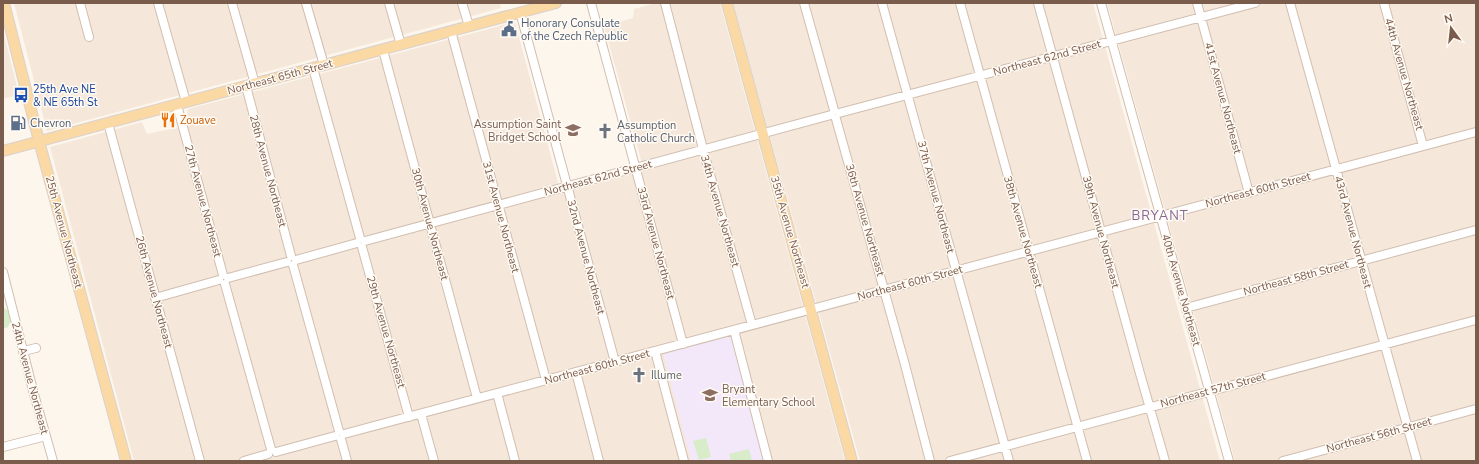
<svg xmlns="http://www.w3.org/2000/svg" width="1479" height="464" font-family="'Nunito Sans',sans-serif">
<rect width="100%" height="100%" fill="#fdf6ec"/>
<path fill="#f5e8da" d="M14,3H500L501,8L47,131Z
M656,3H720L845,461H134L50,147L142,122L147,134L190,125L187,114L188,109L515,22L561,194L644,171L604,26L633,18L634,9Z
M733,3H1093L1220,461H860Z
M1107,3H1476V461H1235Z
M3,30L19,95L3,99Z"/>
<path fill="#f3e8fa" d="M731,334L764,461H691L663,353Z"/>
<path fill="#d8ecc9" d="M3,307L8,311L11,320L8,327L3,329Z
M706,438L711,457L699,460L693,441Z
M749,449L752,461H731L729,454Z"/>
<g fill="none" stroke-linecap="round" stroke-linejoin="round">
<defs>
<path id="minor" d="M80,3L89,37
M158,3L186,102
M232,3L255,84
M306,3L324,65
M389,3L401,45
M462,3L469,26
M591,3L683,344
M665,3L703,149L752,325
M804,3L834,110
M882,3L1009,461
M960,3L1087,461
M1038,3L1139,370L1165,461
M1101,3L1229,461
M1197,3L1249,193
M1290,3L1417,461
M1384,3L1423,146
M520,12L615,362
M451,31L546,380
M383,50L477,398
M313,68L360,238
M246,86L291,256
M177,105L223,275
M839,113L1255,3
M836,119L904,361L930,461
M108,123L200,461
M365,241L831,115
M362,247L409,417
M296,260L357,243
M293,265L339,431
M3,272L34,394L53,461
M228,278L287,262
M225,284L271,449
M155,298L219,280
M1186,308L1476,230
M734,330L768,461
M23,351L36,348
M655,351L684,461
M576,372L599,461
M497,393L515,461
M421,414L434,461
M344,434L1476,132
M341,439L347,461
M3,447L46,436
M276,452L335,436
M244,461L268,454
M950,461L1476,320
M1283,461L1476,409"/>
<path id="major" d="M4,3L39,141L126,461
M727,3L852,461
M3,151L556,3"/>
</defs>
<use href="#minor" stroke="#d1beb0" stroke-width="10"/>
<use href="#major" stroke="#dad1cd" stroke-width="12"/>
<use href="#minor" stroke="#fff" stroke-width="8"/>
<use href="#major" stroke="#fbd9a5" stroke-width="10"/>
</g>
<defs>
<symbol id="civic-bare" viewBox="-9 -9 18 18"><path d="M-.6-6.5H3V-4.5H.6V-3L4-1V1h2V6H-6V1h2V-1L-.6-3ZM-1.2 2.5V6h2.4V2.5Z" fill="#5c6f8a" stroke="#fffaf3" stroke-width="2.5" paint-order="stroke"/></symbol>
<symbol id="bus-bare" viewBox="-9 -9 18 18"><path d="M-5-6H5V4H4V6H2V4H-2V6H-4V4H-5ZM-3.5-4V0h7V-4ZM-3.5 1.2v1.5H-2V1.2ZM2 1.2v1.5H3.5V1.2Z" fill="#1a4fb4" stroke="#fffaf3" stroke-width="2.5" paint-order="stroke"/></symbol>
<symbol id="restaurant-bare" viewBox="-9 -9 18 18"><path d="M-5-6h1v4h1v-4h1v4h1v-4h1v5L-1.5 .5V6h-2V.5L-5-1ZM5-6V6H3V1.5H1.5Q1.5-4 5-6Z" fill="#e8710a" stroke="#fffaf3" stroke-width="2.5" paint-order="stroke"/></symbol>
<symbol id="fuel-bare" viewBox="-9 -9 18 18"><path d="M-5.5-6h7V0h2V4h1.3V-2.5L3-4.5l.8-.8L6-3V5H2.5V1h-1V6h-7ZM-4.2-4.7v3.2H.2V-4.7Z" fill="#5c6f8a" stroke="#fffaf3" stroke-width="2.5" paint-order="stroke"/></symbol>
<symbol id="school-bare" viewBox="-9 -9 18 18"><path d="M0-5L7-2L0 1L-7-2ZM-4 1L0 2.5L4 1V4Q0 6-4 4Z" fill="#8d6e63" stroke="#fffaf3" stroke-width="2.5" paint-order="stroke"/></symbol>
<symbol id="church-bare" viewBox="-9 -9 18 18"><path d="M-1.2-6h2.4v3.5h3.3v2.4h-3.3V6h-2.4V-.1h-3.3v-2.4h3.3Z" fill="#6b7280" stroke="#fffaf3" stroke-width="2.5" paint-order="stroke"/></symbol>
</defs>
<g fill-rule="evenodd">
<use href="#civic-bare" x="498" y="18" width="22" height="22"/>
<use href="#bus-bare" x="10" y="84" width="22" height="22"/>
<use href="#restaurant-bare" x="157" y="109" width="22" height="22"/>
<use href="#fuel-bare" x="7" y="112" width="22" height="22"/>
<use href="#school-bare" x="562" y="119" width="22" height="22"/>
<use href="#church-bare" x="594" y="120" width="22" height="22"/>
<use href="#church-bare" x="628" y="364" width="22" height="22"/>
<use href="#school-bare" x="699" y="384" width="22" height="22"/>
</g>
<g text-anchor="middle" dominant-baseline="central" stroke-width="3" stroke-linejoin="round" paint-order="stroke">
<g font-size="11" fill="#4e5e75" stroke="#fffaf3" text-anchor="start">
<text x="521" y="23">Honorary Consulate<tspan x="521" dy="13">of the Czech Republic</tspan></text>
<text x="30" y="123">Chevron</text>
</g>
<g font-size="11" fill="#7a5c4d" stroke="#fffaf3">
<text transform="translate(1047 58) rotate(-15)">Northeast 62nd Street</text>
<text transform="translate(1404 74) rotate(74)">44th Avenue Northeast</text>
<text transform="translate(280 77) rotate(-15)">Northeast 65th Street</text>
<text transform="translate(1223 98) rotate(75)">41st Avenue Northeast</text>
<text transform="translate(268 171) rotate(75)">28th Avenue Northeast</text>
<text transform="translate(598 178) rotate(-15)">Northeast 62nd Street</text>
<text transform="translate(1258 190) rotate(-15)">Northeast 60th Street</text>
<text transform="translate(936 197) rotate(75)">37th Avenue Northeast</text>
<text transform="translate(203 201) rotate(75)">27th Avenue Northeast</text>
<text transform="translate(720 211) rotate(74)">34th Avenue Northeast</text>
<text transform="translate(501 217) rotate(75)">31st Avenue Northeast</text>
<text transform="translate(865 220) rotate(74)">36th Avenue Northeast</text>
<text transform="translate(430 224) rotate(75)">30th Avenue Northeast</text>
<text transform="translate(64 232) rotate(75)">25th Avenue Northeast</text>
<text transform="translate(790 232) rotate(74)">35th Avenue Northeast</text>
<text transform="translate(1023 232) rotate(74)">38th Avenue Northeast</text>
<text transform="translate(1101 232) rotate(75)">39th Avenue Northeast</text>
<text transform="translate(1353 232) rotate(75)">43rd Avenue Northeast</text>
<text transform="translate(656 243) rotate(75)">33rd Avenue Northeast</text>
<text transform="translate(586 257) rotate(75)">32nd Avenue Northeast</text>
<text transform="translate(1296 278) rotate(-15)">Northeast 58th Street</text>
<text transform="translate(910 283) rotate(-15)">Northeast 60th Street</text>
<text transform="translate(1181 290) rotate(74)">40th Avenue Northeast</text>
<text transform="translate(154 292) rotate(75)">26th Avenue Northeast</text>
<text transform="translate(386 332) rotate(74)">29th Avenue Northeast</text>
<text transform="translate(597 367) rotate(-15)">Northeast 60th Street</text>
<text transform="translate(30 378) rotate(75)">24th Avenue Northeast</text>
<text transform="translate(1213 390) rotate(-15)">Northeast 57th Street</text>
<text transform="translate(1379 435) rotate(-15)">Northeast 56th Street</text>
</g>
<g font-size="11" fill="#164399" stroke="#fffaf3" text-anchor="start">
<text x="33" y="89">25th Ave NE<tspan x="33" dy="13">&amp; NE 65th St</tspan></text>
</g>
<g font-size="11" fill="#c56008" stroke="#fffaf3" text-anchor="start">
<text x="180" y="120">Zouave</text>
</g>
<g font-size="11" fill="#785e54" stroke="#fffaf3" text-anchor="end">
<text x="561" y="124">Assumption Saint<tspan x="561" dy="13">Bridget School</tspan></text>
<text x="722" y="389" text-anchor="start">Bryant<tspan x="722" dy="13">Elementary School</tspan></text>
</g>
<g font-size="11" fill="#5b616d" stroke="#fffaf3" text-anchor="start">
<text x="617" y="125">Assumption<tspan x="617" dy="13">Catholic Church</tspan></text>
<text x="651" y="375">Illume</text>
</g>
<g font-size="13" letter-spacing="1" fill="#846695" stroke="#fffaf3">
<text x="1160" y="216">BRYANT</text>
</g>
</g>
<rect width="1479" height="464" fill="none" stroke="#7a5c4d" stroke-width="8"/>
<g transform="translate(1451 28) rotate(345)" stroke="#fffaf3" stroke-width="3" paint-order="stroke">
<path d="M0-3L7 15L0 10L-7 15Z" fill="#7a5c4d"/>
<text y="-6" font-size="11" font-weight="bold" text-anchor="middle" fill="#7a5c4d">N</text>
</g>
</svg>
